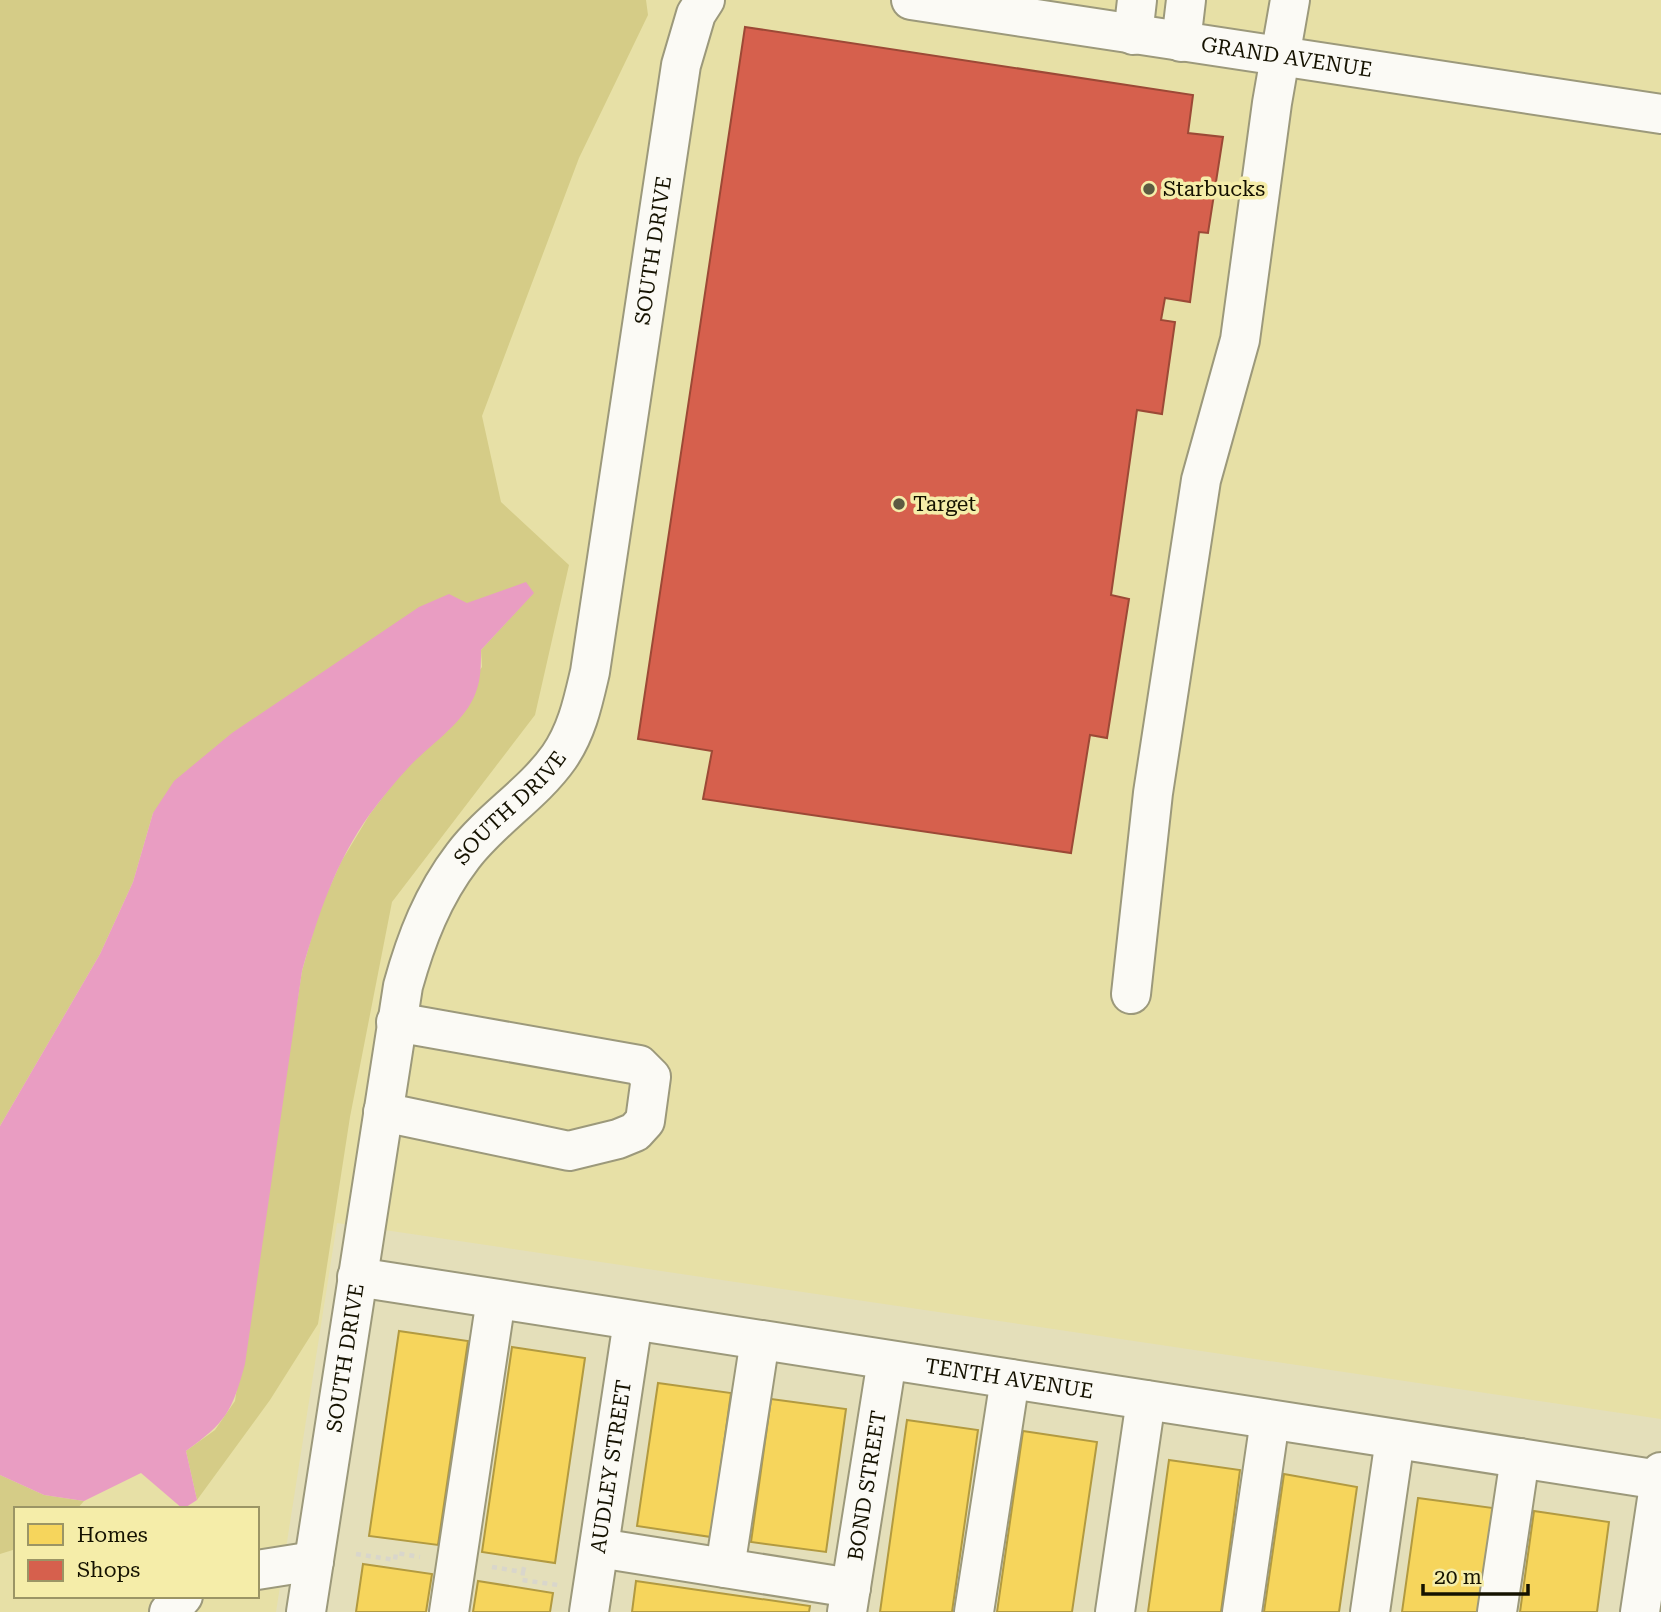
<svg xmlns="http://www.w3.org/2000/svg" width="1661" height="1612" font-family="'Roboto Serif',serif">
<rect width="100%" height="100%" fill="#e4dfba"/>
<path fill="#e7e0a6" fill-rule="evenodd" d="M572,0H1661V1419L337,1223L276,1612H0V823ZM16,1509H257V1596H16Z"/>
<path fill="#d5cc87" d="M0,0H646L648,15L579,158L482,416L501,502L569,565L535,715L392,902L350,1117L318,1324L270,1400L197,1500L186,1451L215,1430L235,1401L302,971L319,911L341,862L370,814L482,667L481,650L533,593L153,813L133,882L100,954L0,1126Z
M0,1475L44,1495L84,1501L77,1509H16V1549L0,1554Z"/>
<path fill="#e99dc2" d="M526,582L534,593L481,650C481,664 481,679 476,692C465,723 429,745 408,768C395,782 382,798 370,814C336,861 318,915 302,971L245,1364C232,1412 226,1422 186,1451L197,1500L183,1509L141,1473L84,1501L44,1495L0,1475V1126L100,954L133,882L153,813L174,781L232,733L419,607L449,594L467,603Z"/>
<path fill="#f6d55c" stroke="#b29a40" stroke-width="2" d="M399,1331L468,1341L438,1545L369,1536Z
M512,1347L585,1358L555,1563L482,1552Z
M658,1383L731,1393L711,1537L637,1526Z
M771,1399L846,1409L826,1552L751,1542Z
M907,1420L978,1430L952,1612H880Z
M1023,1431L1097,1442L1072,1612H997Z
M1169,1460L1240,1470L1221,1612H1148Z
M1284,1474L1357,1487L1339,1612H1264Z
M1418,1498L1493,1508L1479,1612H1402Z
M1534,1511L1609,1522L1597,1612H1520Z
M363,1564L432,1574L426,1612H356Z
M478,1581L553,1593L550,1612H473Z
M636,1581L810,1606L809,1612H632Z"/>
<path fill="#d6604d" stroke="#9c4936" stroke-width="2" d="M745,27L1193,95L1188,133L1223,137L1208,233L1199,232L1190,302L1165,298L1161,320L1175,322L1162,414L1137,410L1111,595L1129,599L1107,738L1090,735L1071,853L703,799L712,751L638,739Z"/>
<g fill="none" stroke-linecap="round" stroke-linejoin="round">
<defs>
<g id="minor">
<path id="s1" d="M911,0L1661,114"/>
<path d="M1133,35L1137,0"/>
<path d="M1181,42L1186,0"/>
<path d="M1131,994L1153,793L1201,480L1240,340L1272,103L1290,0"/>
<path d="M383,1112L569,1151L618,1139L635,1132L645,1121L651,1077L639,1065L396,1022"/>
<path id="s2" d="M357,1277L1660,1480"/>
<path d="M599,1548L851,1588"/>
<path d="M725,1568L760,1340"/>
<path d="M257,1570L314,1561"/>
<path d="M169,1612L183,1596"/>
<path id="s3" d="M306,1612L403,986C416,939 433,895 463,856C491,819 533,794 559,757C577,731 583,702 590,672L681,65L696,14L705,0"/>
<path d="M449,1612L496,1299"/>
<path id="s4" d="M589,1612L633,1321"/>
<path id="s5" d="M847,1612L887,1360"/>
<path d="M974,1612L1010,1379"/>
<path d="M1115,1612L1146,1400"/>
<path d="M1242,1612L1270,1420"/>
<path d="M1370,1612L1395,1439"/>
<path d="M1497,1612L1520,1458"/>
<path d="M1640,1612L1661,1472"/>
</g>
</defs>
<use href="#minor" stroke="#9c997b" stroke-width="42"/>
<path stroke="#d9d6cb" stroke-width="4.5" stroke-dasharray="5 5" stroke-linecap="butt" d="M356,1554L395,1560L396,1553L420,1557
M492,1567L523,1572L522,1580L558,1585
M523,1572L525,1564"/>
<use href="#minor" stroke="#fbfaf5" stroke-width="38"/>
</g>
<g fill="#5d5a41" stroke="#f5eda9" stroke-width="2.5">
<circle cx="1149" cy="189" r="7"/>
<circle cx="899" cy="504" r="7"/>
</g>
<g text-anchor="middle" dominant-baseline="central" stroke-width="7" stroke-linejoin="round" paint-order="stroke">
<g font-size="21" fill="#151200" stroke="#f5eda9">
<text stroke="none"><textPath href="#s1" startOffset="380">GRAND AVENUE</textPath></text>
<text stroke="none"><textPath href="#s3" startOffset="1433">SOUTH DRIVE</textPath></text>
<text stroke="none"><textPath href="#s3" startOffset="845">SOUTH DRIVE</textPath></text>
<text stroke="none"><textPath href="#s3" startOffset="257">SOUTH DRIVE</textPath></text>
<text stroke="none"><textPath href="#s2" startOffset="660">TENTH AVENUE</textPath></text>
<text stroke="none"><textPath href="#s4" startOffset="147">AUDLEY STREET</textPath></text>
<text stroke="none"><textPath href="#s5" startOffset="128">BOND STREET</textPath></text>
</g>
<g font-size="21" fill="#151200" stroke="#f5eda9" text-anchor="start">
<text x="1163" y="189">Starbucks</text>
<text x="913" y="504">Target</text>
</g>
</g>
<rect x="14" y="1507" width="245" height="91" fill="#f5eda9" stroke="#9b9565" stroke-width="2"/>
<rect x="28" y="1524" width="35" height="21" fill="#f6d55c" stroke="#9b9565" stroke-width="2"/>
<text x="77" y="1542" font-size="21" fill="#151200">Homes</text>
<rect x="28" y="1560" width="35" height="21" fill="#d6604d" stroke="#9b9565" stroke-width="2"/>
<text x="77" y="1577" font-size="21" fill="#151200">Shops</text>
<path d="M1423 1584v10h105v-10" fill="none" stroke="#151200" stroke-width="3.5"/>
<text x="1434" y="1584" font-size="21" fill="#151200" stroke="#f5eda9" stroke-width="5" paint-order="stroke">20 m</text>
</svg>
